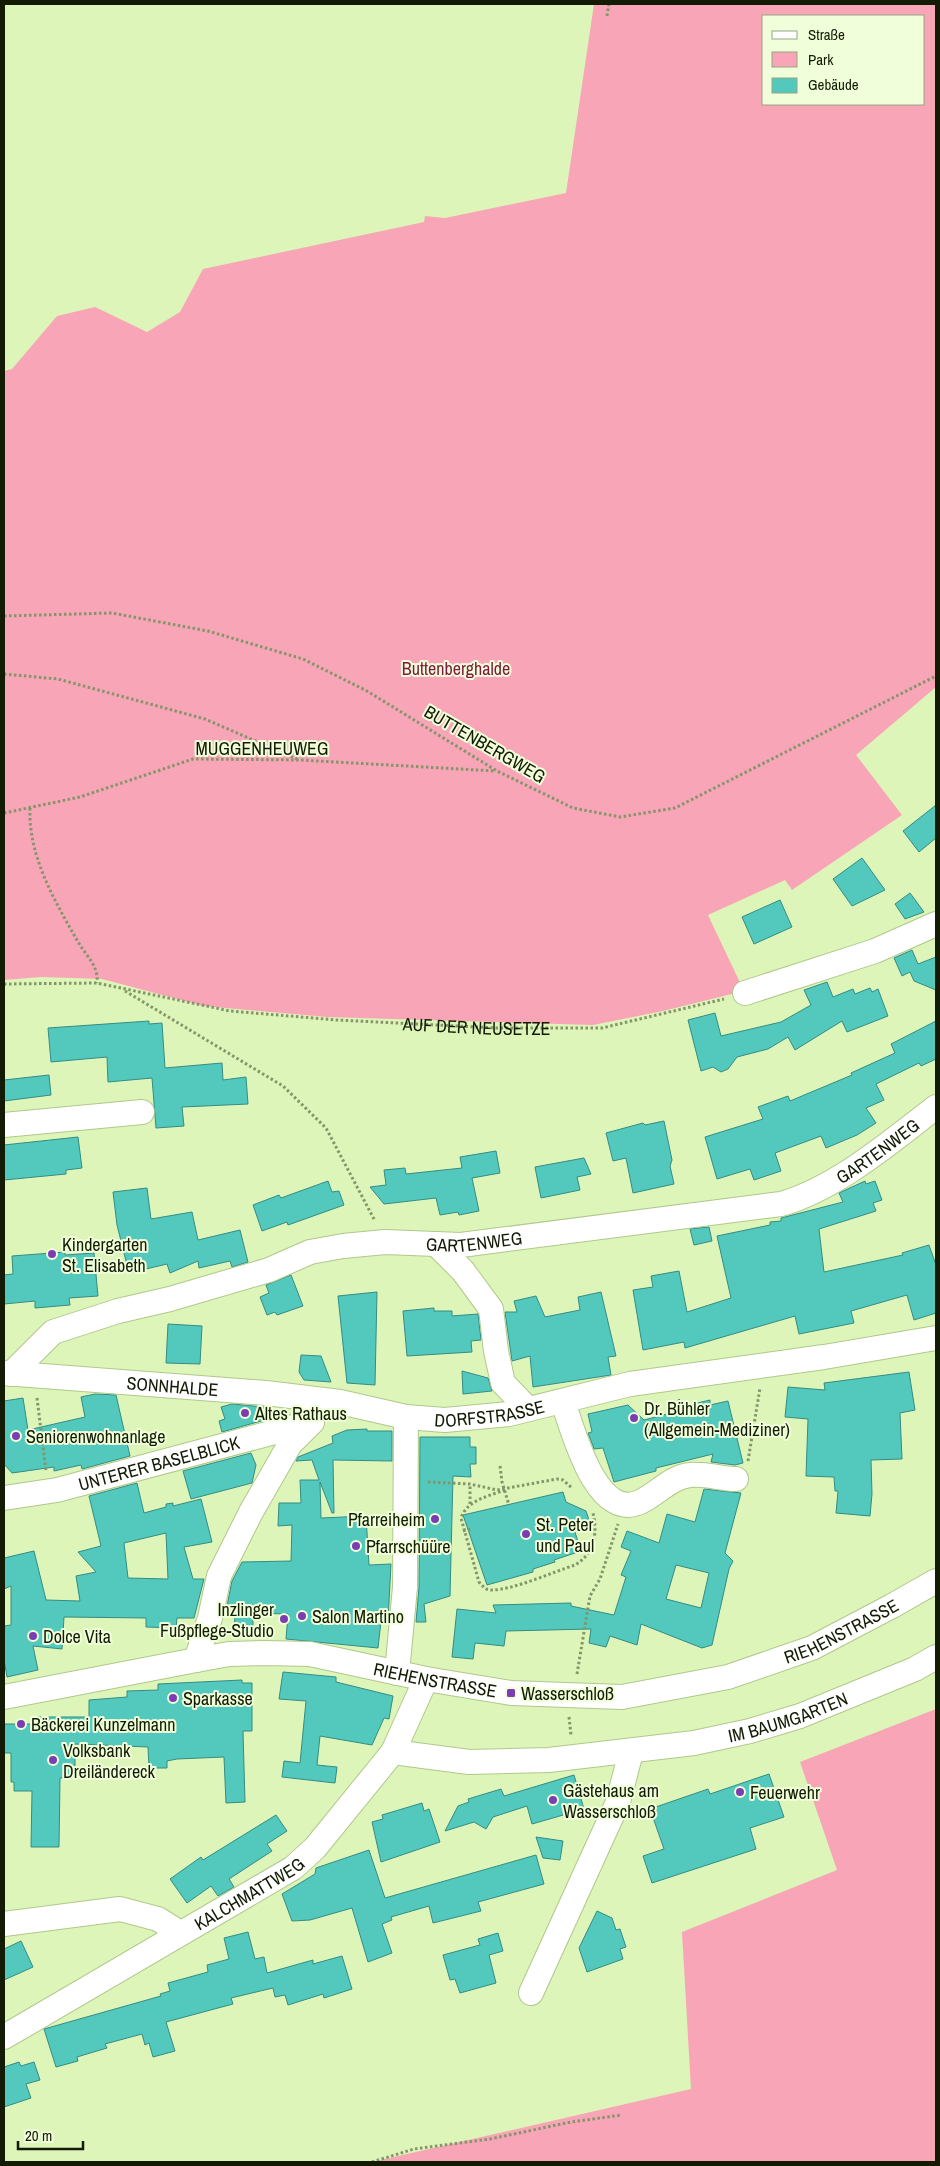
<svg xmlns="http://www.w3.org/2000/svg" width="940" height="2166" font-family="'Archivo Narrow',sans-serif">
<rect width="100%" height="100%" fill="#ddf5b8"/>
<path fill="#f8a5b7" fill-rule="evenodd" d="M594,4H936V687L856,755L902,815L792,890L785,880L708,915L744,991L663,1011L593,1025L327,1017L204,1006L102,979L41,977L4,980V371L12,369L57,316L95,307L147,332L180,312L203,269L424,222L425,216L445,218L566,193ZM764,16H924V104H764Z
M936,1709V2162H372L691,2089L682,1932L837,1870L800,1762Z"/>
<path fill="#52c9bc" stroke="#348c83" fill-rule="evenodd" d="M936,805V838L919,852L903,831Z
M862,858L885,890L852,906L833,879Z
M910,893L924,912L905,919L895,904Z
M780,900L792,927L754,944L742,917Z
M912,950L918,964L936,957V990L914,981L910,972L902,976L894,958Z
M827,982L833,997L853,989L855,994L870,988L872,992L878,989L888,1016L847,1032L842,1021L795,1050L788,1037L768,1049L737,1057L728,1069L721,1072L713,1067L701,1071L688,1020L715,1013L721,1036L781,1022L811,1005L804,990Z
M149,1021V1024L162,1023L165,1068L222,1063L223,1080L246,1077L248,1104L182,1107L184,1126L156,1128L152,1078L108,1082L107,1057L51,1062L48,1028Z
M936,1021V1059L921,1066L919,1063L876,1084L884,1100L866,1108L876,1123L857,1135L826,1148L821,1136L775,1153L781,1171L754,1180L750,1169L717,1179L705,1137L763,1119L758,1107L788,1096L790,1101L852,1075L851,1073L895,1053L891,1044Z
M49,1075L51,1095L4,1101V1080Z
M664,1121L672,1160L670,1166L674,1184L633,1193L626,1158L613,1161L606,1133L643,1123L645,1125Z
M78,1137L82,1168L66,1170V1174L4,1180V1145Z
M496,1151L500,1173L472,1178L479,1211L459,1215L458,1212L440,1215L436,1198L384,1204L370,1187L386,1185L384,1170L405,1168L406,1174L462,1168L460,1157Z
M584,1158L591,1174L577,1177L580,1190L541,1198L535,1167Z
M328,1181L332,1192L339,1191L344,1205L288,1225L287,1222L262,1231L253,1205L279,1195L281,1198Z
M865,1181L866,1184L875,1181L882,1200L873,1203L876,1211L819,1229L824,1272L903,1255L902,1253L929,1245L936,1265V1313L914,1320L907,1295L851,1311L854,1323L799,1334L795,1316L685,1348L684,1342L643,1350L633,1290L653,1287L651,1276L679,1271L687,1312L731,1298L717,1236L770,1225V1222L781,1221V1218L843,1202L839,1193Z
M147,1188L151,1219L192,1212L198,1240L240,1230L248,1262L232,1267L230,1261L199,1268L198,1261L170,1273L167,1264L129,1273L117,1225L113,1192Z
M709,1227L712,1241L694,1245L690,1229Z
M65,1252V1255L94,1253L98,1296L69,1298L70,1305L35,1308V1301L4,1304V1275L13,1274L12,1256Z
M291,1275L303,1306L277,1315L275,1312L267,1315L260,1297L269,1293L266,1285Z
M377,1292L375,1385L347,1383L338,1296Z
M601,1292L616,1356L608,1357L611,1375L533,1387L530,1356L512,1361L505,1312H517L514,1301L536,1296L545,1317L580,1310L578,1297Z
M434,1308V1311H452V1316L478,1314L481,1340L471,1341L472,1352L407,1356L403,1311Z
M168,1324L202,1326L200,1364L166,1363Z
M301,1355L321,1356L331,1382L304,1380L299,1372Z
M462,1371L488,1378L492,1391L463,1394Z
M909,1372L915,1410L900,1413L902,1459L871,1460L872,1494L870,1516L836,1513L838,1491H835L834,1477L806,1476L808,1419L785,1417L788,1387L825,1390L824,1383Z
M95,1394L116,1395L130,1456L82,1469L81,1465L54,1471V1467L12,1473L4,1464V1401L23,1398L28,1430L85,1417L81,1397Z
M679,1399L685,1406L710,1400V1405L728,1401L743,1463L735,1465L711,1462L713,1454L656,1468V1471L614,1482L603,1448L594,1449L593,1446L588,1433L592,1432L588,1414L628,1405L644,1420L671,1413Z
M232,1404L264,1407L268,1419L222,1432L219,1421L225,1419L221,1407Z
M367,1429V1431H392V1461L333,1460L334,1513H332L320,1482L321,1518L366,1516L369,1565L391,1564L388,1621H381L378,1648L286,1639L288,1614L253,1613V1631H234L235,1616H226L228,1601L232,1581L242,1562L291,1561L292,1525L278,1526L279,1503H301L300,1480H319L312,1460L296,1461L298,1457L333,1443L332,1436L347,1430Z
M420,1437H470V1447H476V1464H470L471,1477L453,1476L450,1596L424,1604L426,1622H416L419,1587Z
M251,1453L256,1465L252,1483L191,1499L183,1471Z
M137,1483L144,1513L166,1507V1504L173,1503V1506L201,1499L212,1542L184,1547L193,1579H204L194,1618H177L176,1628L146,1627V1618L64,1617L62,1649L33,1646L38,1670L7,1677L4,1660V1626L11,1625V1586L4,1589V1558L34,1551L46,1600L80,1601L76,1576L96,1572L78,1552L101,1546L89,1496ZM166,1533L168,1579L128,1578L124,1543Z
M704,1489L741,1493L725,1553L733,1561L729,1569L712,1645L702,1648L641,1624L637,1645L610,1636L606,1647L589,1643L591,1629L506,1631L504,1646L475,1643L473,1659L452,1657L457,1609L496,1613L493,1605L571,1603V1606L614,1615L626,1577L621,1575L631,1551L621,1547L627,1531L659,1543L667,1514L695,1522ZM676,1565L709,1573L701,1608L666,1599Z
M563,1492L566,1502L586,1511L589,1520L580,1531L574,1529L581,1551L554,1560L555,1562L533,1569V1572L487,1585L463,1515Z
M283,1672L336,1677V1682L393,1696L389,1719L384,1718L372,1745L320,1736L317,1765L337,1767L335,1783L282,1777L284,1761L300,1763L306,1701L279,1699Z
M242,1680V1683H252V1731H243L245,1802L226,1803L224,1757L177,1759L167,1761V1768H149L148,1747L75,1744V1777L60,1778L59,1847H31L32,1791H14V1782H11V1753H4V1724H32V1717H89V1700L127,1697V1691L158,1690V1684Z
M769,1774L784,1817L750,1828L756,1849L652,1883L643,1856L664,1849L650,1809L708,1789L710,1794Z
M574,1775L584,1809L532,1824L527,1806L493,1817L486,1829L474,1822L445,1831L458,1806L469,1802L468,1799L501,1789L504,1796Z
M422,1803L424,1811L429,1809L440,1842L381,1862L372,1822L383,1819L382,1815Z
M276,1815L287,1831L267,1844L272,1851L229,1879L234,1887L218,1896L211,1886L187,1903L170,1879L201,1857L203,1860Z
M536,1837L563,1841L560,1860L543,1858Z
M369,1850L385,1898L536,1855L544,1884L478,1902L481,1911L433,1923L429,1906L391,1917L392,1920L382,1924L392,1953L368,1962L352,1908L310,1920L292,1921L282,1894L315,1874L316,1868Z
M597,1911L612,1918L616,1930L620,1929L626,1947L620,1949L623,1959L587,1972L579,1948Z
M248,1932L255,1959L264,1957L267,1973L313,1960V1964L342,1956L352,1989L324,1998L323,1994L288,2005L285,1995L275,1997L273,1988L231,1998L233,2004L166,2022L175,2051L153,2057L149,2043L145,2045L142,2034L105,2044L107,2048L77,2057L78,2061L56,2067L44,2029L161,1996L160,1994L170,1991L168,1983L208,1972L207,1965L229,1959L224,1938Z
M498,1933L503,1951L489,1955L496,1983L460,1993L455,1979L450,1980L443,1955L480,1945L478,1939Z
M21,1941L33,1967L4,1980V1949Z
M19,2062L21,2066L34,2062L40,2080L26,2084L31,2098L4,2107V2067Z"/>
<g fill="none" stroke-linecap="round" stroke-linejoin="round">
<defs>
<g id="minor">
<path d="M745,993L875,951L936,924"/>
<path d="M4,1125L142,1112"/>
<path d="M436,1244L463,1271L491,1309L496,1351L503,1383L528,1409"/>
<path id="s2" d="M4,1373L266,1393L340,1402L406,1417L445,1420L509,1414L630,1384L824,1357L936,1338"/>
<path id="s3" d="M11,1374L53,1332L118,1311L170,1299L269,1270L310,1252L343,1246L385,1242L461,1245L781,1204C837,1188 890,1142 936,1107"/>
<path d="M563,1402C573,1430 596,1522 640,1502C657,1494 671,1477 690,1475C705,1473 721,1479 736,1479"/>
<path id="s4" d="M4,1498L57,1490L312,1422"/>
<path d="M196,1660L210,1618L219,1576L251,1512L290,1444L312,1422"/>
<path d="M397,1673L405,1587L406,1417"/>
<path id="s5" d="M4,1697L196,1660L229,1654L265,1653L310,1654L426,1679L511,1693L622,1697L728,1677L812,1648L892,1606L936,1581"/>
<path id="s6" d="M393,1752L469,1762L549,1760L694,1743L750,1731L800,1716L915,1669L936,1657"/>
<path d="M4,1924L120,1909L158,1919L180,1933"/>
<path d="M531,1993L618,1802L631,1752"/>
<path id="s7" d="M4,2037L293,1868L315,1848L393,1752L426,1679"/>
</g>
</defs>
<use href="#minor" stroke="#b1c88c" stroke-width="26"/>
<g stroke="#84956a" stroke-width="3" stroke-dasharray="2.5 2.5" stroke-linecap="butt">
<path d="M607,16L609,4"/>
<path d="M4,616L112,613L208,631L303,659L367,691L497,771L573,808L620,817L675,808L936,676"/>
<path d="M4,674L58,679L205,719L297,759"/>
<path d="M30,808C28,855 54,900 77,940C85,955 99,965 97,983"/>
<path d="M4,813L80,797L193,759L300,760L495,771"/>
<path id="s1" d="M4,984L97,983L230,1011L337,1020L496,1028H602L724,999"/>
<path d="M125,991L283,1086L326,1128L375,1221"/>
<path d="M37,1398L46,1471"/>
<path d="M748,1461L760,1388"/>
<path d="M500,1466L502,1482L509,1505"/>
<path d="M428,1482L470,1484L497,1490L557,1479L563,1480L572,1488"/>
<path d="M505,1490C489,1496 467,1500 461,1518L479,1582C483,1586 485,1590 492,1590C513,1590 553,1572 575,1565C594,1554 598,1534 593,1513"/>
<path d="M470,1504V1484"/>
<path d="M463,1531L471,1529"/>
<path d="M577,1674L590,1596L600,1579L618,1524"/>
<path d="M569,1717L571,1735"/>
<path d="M372,2162L414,2149L490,2139L571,2122L622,2115"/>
</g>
<use href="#minor" stroke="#fff" stroke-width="24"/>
</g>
<g fill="#7c3db2" stroke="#f0ffda" stroke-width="2">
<circle cx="52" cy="1254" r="5"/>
<circle cx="245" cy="1413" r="5"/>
<circle cx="634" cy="1418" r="5"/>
<circle cx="16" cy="1436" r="5"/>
<circle cx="435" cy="1519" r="5"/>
<circle cx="526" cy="1534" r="5"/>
<circle cx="356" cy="1546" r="5"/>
<circle cx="302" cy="1616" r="5"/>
<circle cx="284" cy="1619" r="5"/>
<circle cx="33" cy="1636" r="5"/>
<rect x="506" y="1688" width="10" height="10" rx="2.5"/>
<circle cx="173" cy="1698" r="5"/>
<circle cx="21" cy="1724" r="5"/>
<circle cx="53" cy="1760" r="5"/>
<circle cx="740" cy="1792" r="5"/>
<circle cx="553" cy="1800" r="5"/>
</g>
<g text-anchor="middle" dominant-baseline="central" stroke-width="4" stroke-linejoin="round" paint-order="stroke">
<g font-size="18" fill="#801a3e" stroke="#f0ffda">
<text x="456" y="668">Buttenberghalde</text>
</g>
<g font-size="18" fill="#131b05" stroke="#f0ffda">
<text transform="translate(485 744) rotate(30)">BUTTENBERGWEG</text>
<text x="262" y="748">MUGGENHEUWEG</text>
<text stroke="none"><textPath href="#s1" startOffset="476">AUF DER NEUSETZE</textPath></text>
<text stroke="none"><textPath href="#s3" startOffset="914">GARTENWEG</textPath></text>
<text stroke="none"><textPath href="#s3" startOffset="494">GARTENWEG</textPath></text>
<text stroke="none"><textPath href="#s2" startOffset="169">SONNHALDE</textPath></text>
<text stroke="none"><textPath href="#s2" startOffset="489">DORFSTRASSE</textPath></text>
<text stroke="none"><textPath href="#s4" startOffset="159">UNTERER BASELBLICK</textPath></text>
<text stroke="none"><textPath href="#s5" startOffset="856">RIEHENSTRASSE</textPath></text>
<text stroke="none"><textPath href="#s5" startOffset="438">RIEHENSTRASSE</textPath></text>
<text stroke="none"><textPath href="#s6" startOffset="400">IM BAUMGARTEN</textPath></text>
<text stroke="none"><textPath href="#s7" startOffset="284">KALCHMATTWEG</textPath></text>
</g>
<g font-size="18" fill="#131b05" stroke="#f0ffda" text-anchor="start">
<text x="62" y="1244">Kindergarten<tspan x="62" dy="21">St. Elisabeth</tspan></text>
<text x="644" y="1408">Dr. Bühler<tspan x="644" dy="21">(Allgemein-Mediziner)</tspan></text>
<text x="255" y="1413">Altes Rathaus</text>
<text x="26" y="1436">Seniorenwohnanlage</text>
<text x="425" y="1519" text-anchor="end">Pfarreiheim</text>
<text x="536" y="1524">St. Peter<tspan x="536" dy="21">und Paul</tspan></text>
<text x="366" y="1546">Pfarrschüüre</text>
<text x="274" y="1609" text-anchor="end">Inzlinger<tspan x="274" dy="21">Fußpflege-Studio</tspan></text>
<text x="312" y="1616">Salon Martino</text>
<text x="43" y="1636">Dolce Vita</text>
<text x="521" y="1693">Wasserschloß</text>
<text x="183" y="1698">Sparkasse</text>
<text x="31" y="1724">Bäckerei Kunzelmann</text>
<text x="63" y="1750">Volksbank<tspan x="63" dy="21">Dreiländereck</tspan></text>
<text x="563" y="1790">Gästehaus am<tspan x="563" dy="21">Wasserschloß</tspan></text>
<text x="750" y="1792">Feuerwehr</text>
</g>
</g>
<rect width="940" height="2166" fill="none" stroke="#131b05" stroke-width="10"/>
<rect x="762" y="15" width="162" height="90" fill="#f0ffda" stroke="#98a485"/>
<rect x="772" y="31" width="25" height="8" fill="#ffffff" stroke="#98a485"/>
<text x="808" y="40" font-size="15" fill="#131b05">Straße</text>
<rect x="772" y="52" width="25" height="15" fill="#f8a5b7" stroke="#98a485"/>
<text x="808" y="65" font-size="15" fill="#131b05">Park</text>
<rect x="772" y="78" width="25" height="15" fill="#52c9bc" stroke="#98a485"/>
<text x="808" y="90" font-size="15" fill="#131b05">Gebäude</text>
<path d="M18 2141v8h65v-8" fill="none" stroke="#131b05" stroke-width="2.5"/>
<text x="25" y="2141" font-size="15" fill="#131b05" stroke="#f0ffda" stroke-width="4" paint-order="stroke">20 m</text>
</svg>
